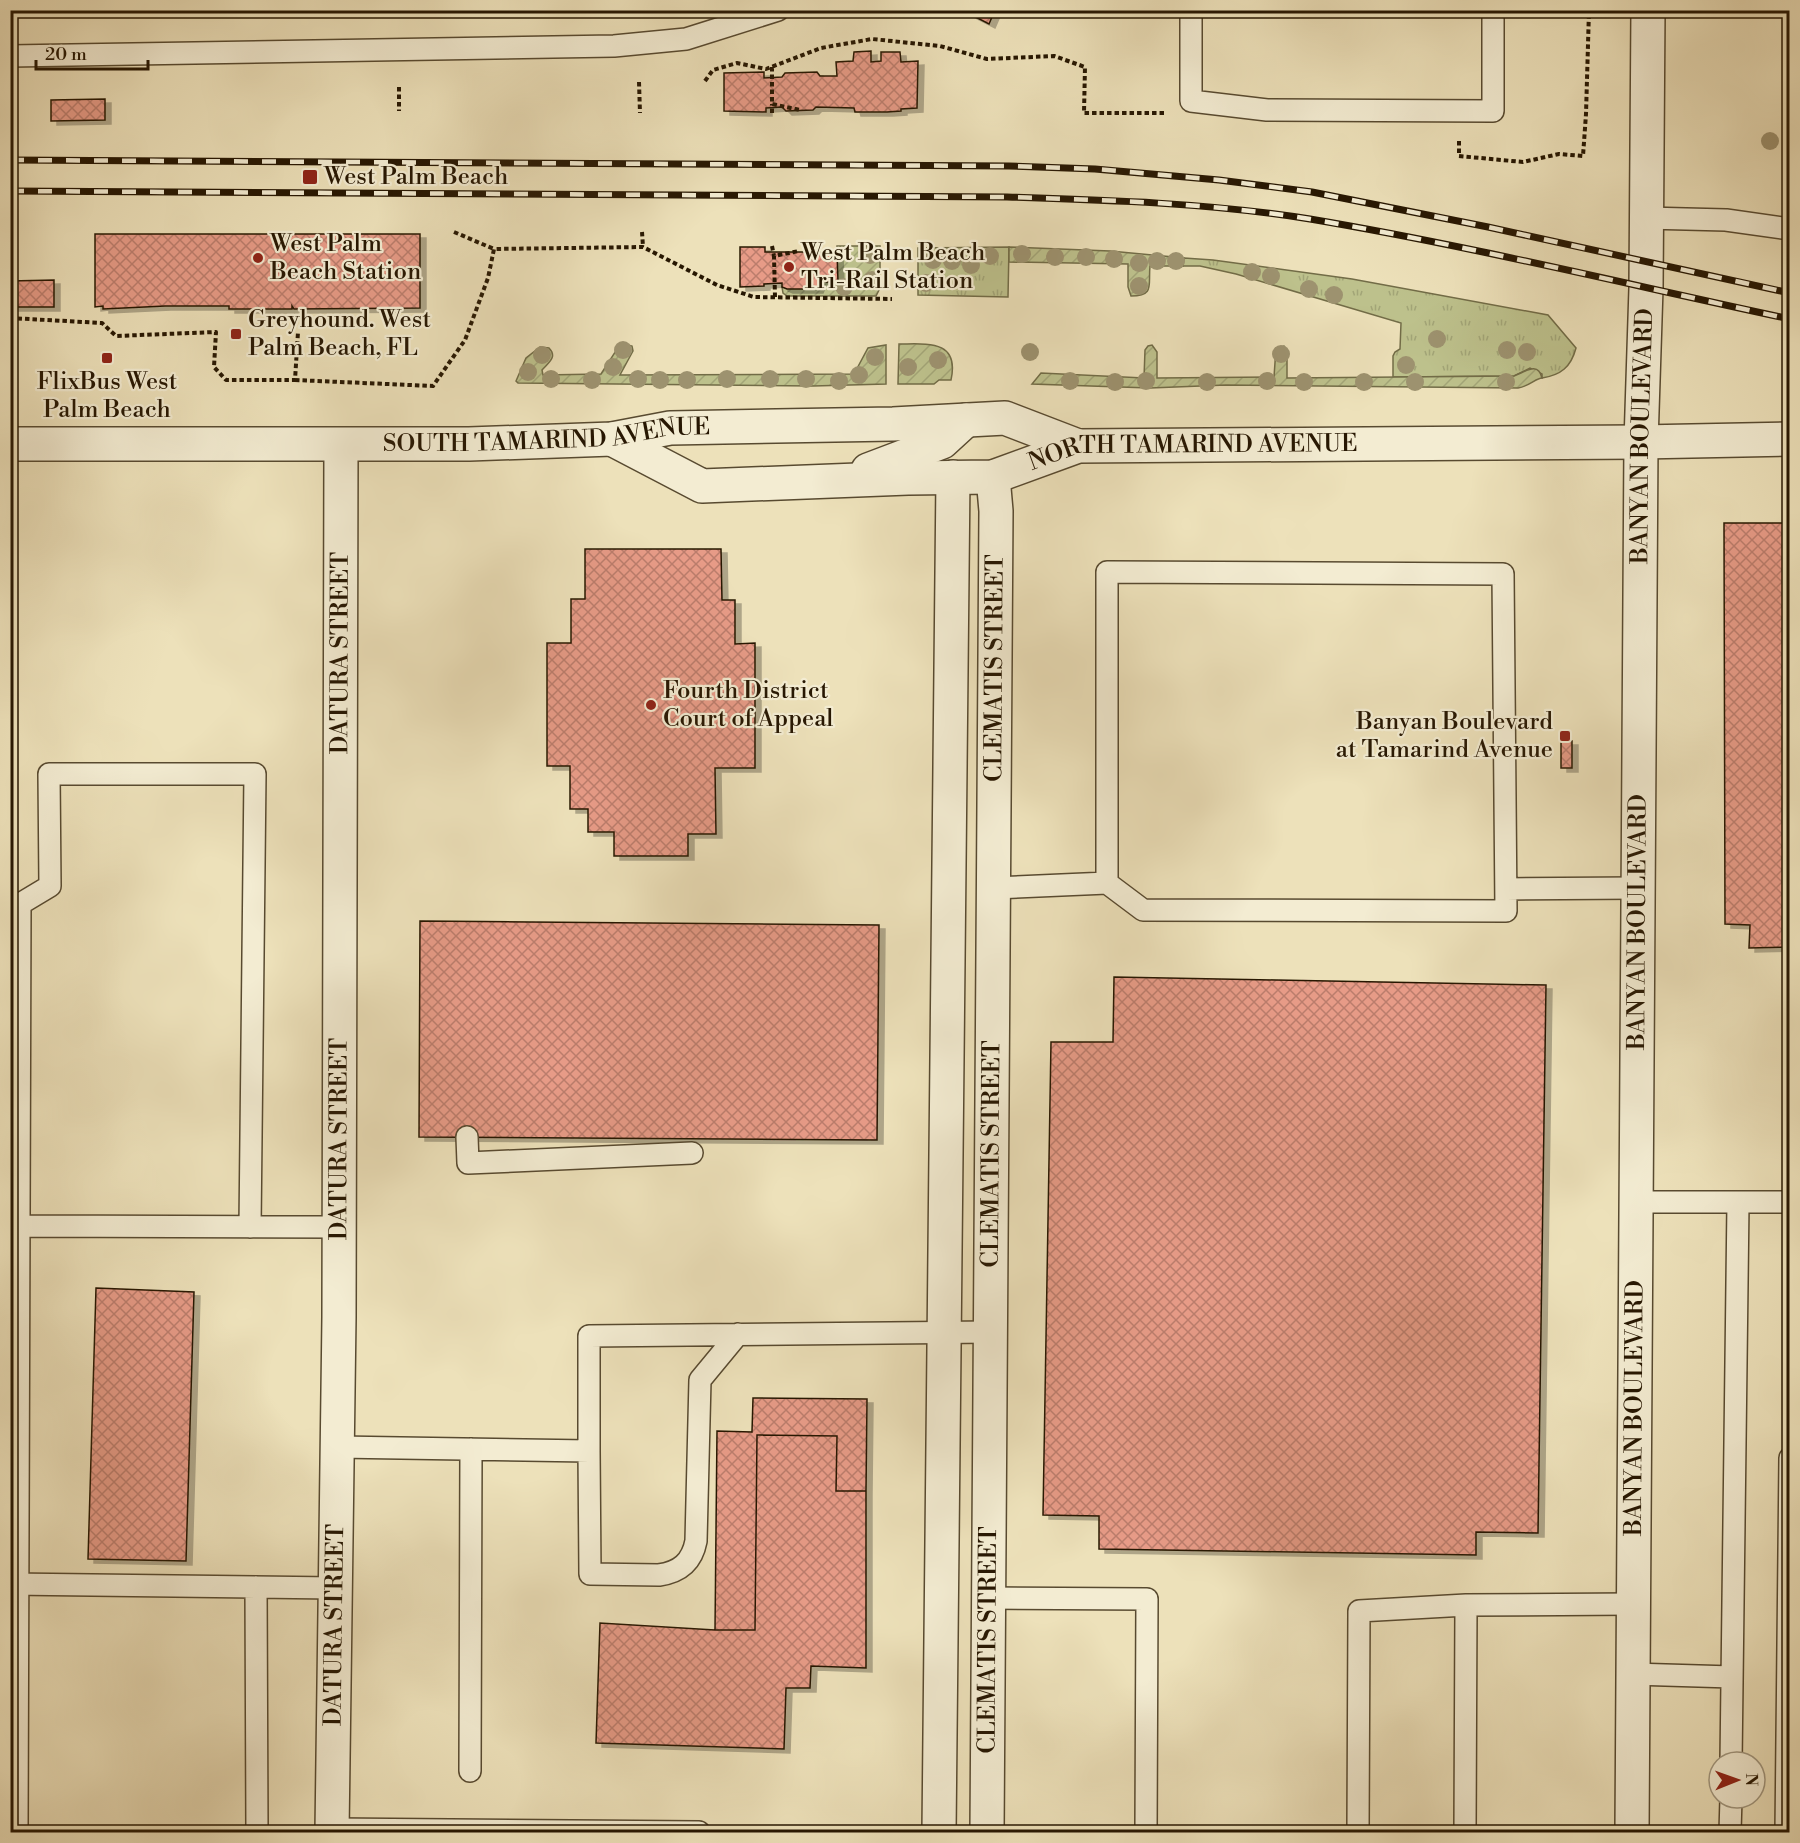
<svg xmlns="http://www.w3.org/2000/svg" width="1800" height="1843" font-family="'Libre Bodoni',serif">
<defs>
<pattern id="grass-tufts" width="24" height="20" patternUnits="userSpaceOnUse" patternTransform="scale(1.5)"><rect width="24" height="20" fill="#bdc18c"/><path d="M3 7l-1-3M5 7V3M7 7l1-3M15 17l-1-3M17 17v-4M19 17l1-3" fill="none" stroke="#a2a577"/></pattern>
<pattern id="garden-furrows" width="10" height="10" patternUnits="userSpaceOnUse" patternTransform="scale(1.5)"><rect width="10" height="10" fill="#bdc18c"/><path d="M-1 1l2-2M0 10L10 0M9 11l2-2" fill="none" stroke="#a2a577"/></pattern>
<pattern id="building-cross-hatch" width="8" height="8" patternUnits="userSpaceOnUse" patternTransform="scale(1.5)"><rect width="8" height="8" fill="#e79b87"/><path d="M0 0l8 8M0 8l8-8" fill="none" stroke="#bb7d6c"/></pattern>
<filter id="shadow"><feDropShadow dx="6" dy="4" stdDeviation="0" flood-color="#0004"/></filter>
</defs>
<rect width="100%" height="100%" fill="#ede1ba"/>
<filter id="stains"><feTurbulence type="fractalNoise" baseFrequency=".00333" numOctaves="4"/><feColorMatrix values="0 0 0 0 .2 0 0 0 0 .09 0 0 0 0 .02 0 0 0 .5 -.17"/></filter>
<radialGradient id="worn" r=".72"><stop offset=".6" stop-color="#630" stop-opacity="0"/><stop offset="1" stop-color="#630" stop-opacity=".3"/></radialGradient>
<path fill="url(#grass-tufts)" stroke="#726c47" stroke-width="1.5" d="M1009,247L1008,297L918,295V248Z
M1184,258L1213,260L1352,279L1548,315L1576,348C1571,367 1561,375 1542,378V374L1530,368L1514,376L1393,377V356L1395,352L1400,349L1401,323L1236,274L1200,266H1183Z"/>
<path fill="url(#garden-furrows)" stroke="#726c47" stroke-width="1.5" d="M837,246H880V288L876,296H787L783,293L782,287L816,289L820,282H837Z
M1009,247L1110,251L1184,258L1183,266H1150C1148,285 1155,296 1131,296L1128,287V264L1009,262Z
M624,344L632,346L633,351L620,375L854,374L868,348L886,345V384L813,386L518,383L516,381L526,358L540,347L549,348C558,357 548,363 542,370L543,375L601,374L619,346Z
M899,344C926,344 960,339 951,380H939L934,384H898Z
M1152,345L1157,352V378L1274,377L1276,348L1284,346L1287,350V378L1514,376C1525,372 1538,361 1542,378C1536,378 1530,386 1518,388L1226,385L1150,388L1032,384L1041,373L1144,378L1145,350L1148,346Z"/>
<path fill="url(#building-cross-hatch)" stroke="#271702" stroke-width="1.5" filter="url(#shadow)" d="M962,10H995L989,24Z
M871,51V62L881,61V52H900L901,62L918,61L917,108L901,109V111L887,112H855L854,108L816,107L813,110L786,111L782,107L766,108V112L724,111V73L764,72V78L782,77L785,73L817,72L820,76H837L836,62L853,61L854,52Z
M105,99V120L51,121V100Z
M95,234H420V308L294,309L292,306V309H229V306H165L103,309V306L95,307Z
M740,247H765V252H837L838,282H820L817,289H787L782,287V283L764,284V286L740,287Z
M54,280V307H10V281Z
M1724,523H1790V947L1749,948L1750,925L1725,924Z
M585,549H721L722,600H735V644L755,643V768H715L716,834H688V856H614V832H588V809H570V766H547V643H571V599H585Z
M1561,741H1572V768H1561Z
M420,921L879,925L877,1140L419,1137Z
M1114,977L1546,985L1538,1533L1476,1532V1555L1099,1549V1516L1043,1515L1051,1042H1113Z
M96,1288L194,1292L186,1561L88,1559Z
M753,1398L867,1399L866,1491H836L837,1436L757,1435L755,1630H715L717,1431L752,1432Z
M757,1435L837,1436L836,1491H866V1668L811,1666L810,1688H786L784,1749L596,1743L600,1623L715,1630H755Z"/>
<g fill="none" stroke-linecap="round" stroke-linejoin="round">
<defs>
<path id="service" d="M1191,10V101L1267,110L1493,111V10
M10,56L614,46L686,39L778,10
M1646,218L1726,220L1790,229
M994,888L1107,883L1143,910L1506,911L1503,574L1107,572V883
M1506,889L1638,888
M10,904H20L17,1832
M20,904L50,886L49,774H255L250,1227
M467,1137L468,1163L692,1153
M1636,1202H1790
M18,1226L340,1227
M338,1447L589,1451V1336L991,1332
M589,1451L590,1574L659,1575C680,1572 692,1562 696,1541L700,1380L738,1334
M10,1584L335,1588
M256,1587L257,1832
M989,1598L1147,1599L1146,1832
M1632,1674L1732,1677
M1731,1762L1738,1203
M470,1771L471,1449
M332,1829L699,1832
M1358,1832L1359,1611L1466,1605
M1465,1832L1466,1605L1633,1604
M1730,1832L1731,1798
M1786,1832L1790,1458"/>
<g id="minor">
<path id="s1" d="M332,1832L339,1317L341,445"/>
<path d="M939,1832L953,477"/>
<path id="s2" d="M987,1832L996,511L993,477"/>
</g>
<g id="tertiary">
<path id="s3" d="M612,439L702,486L908,478L993,477L1078,446L1641,442L1790,439"/>
<path id="s4" d="M10,444H469L612,439L670,428L893,424L1005,418L1078,446"/>
<path d="M868,470L942,442L966,420"/>
<path id="s5" d="M1632,1832L1641,442L1646,288L1648,10"/>
</g>
</defs>
<use href="#service" stroke="#584a30" stroke-width="24"/>
<use href="#minor" stroke="#584a30" stroke-width="36"/>
<use href="#tertiary" stroke="#584a30" stroke-width="36"/>
<path stroke="#271702" stroke-width="4" stroke-dasharray="4.5 3" stroke-linecap="butt" d="M772,67V104L800,110
M705,81L713,70L737,63L766,69L821,48L872,39L940,46L987,59L1054,56L1085,67L1084,113H1164
M639,82L640,113
M399,87V111
M772,113V104
M1459,141V156L1523,162L1559,154L1583,156L1586,114L1589,10
M454,232L494,249
M642,232L643,247
M772,246L774,256
M775,297L774,256L799,251
M10,318L102,323L116,336L216,332L214,367L226,380H295L298,332
M295,380L433,386L465,340L488,278L494,249L643,247L717,285L754,297L892,299"/>
<use href="#service" stroke="#f3ecd2" stroke-width="21"/>
<use href="#minor" stroke="#f3ecd2" stroke-width="33"/>
<use href="#tertiary" stroke="#f3ecd2" stroke-width="33"/>
<defs>
<path id="rail" d="M10,160L1009,166L1095,169L1219,180L1312,192L1488,227L1790,293
M10,191L1007,197C1108,200 1209,203 1310,219C1471,246 1630,285 1790,319"/>
</defs>
<use href="#rail" stroke="#271702" stroke-width="7"/>
<use href="#rail" stroke="#f3ecd2" stroke-width="4.5" stroke-dasharray="14" stroke-linecap="butt"/>
</g>
<g fill="#9d926f">
<circle cx="1770" cy="141" r="9"/>
<circle cx="1022" cy="254" r="9"/>
<circle cx="870" cy="255" r="9"/>
<circle cx="990" cy="256" r="9"/>
<circle cx="1055" cy="257" r="9"/>
<circle cx="1086" cy="257" r="9"/>
<circle cx="1114" cy="259" r="9"/>
<circle cx="933" cy="260" r="9"/>
<circle cx="952" cy="261" r="9"/>
<circle cx="1157" cy="261" r="9"/>
<circle cx="1176" cy="261" r="9"/>
<circle cx="1139" cy="263" r="9"/>
<circle cx="971" cy="265" r="9"/>
<circle cx="1252" cy="272" r="9"/>
<circle cx="1271" cy="276" r="9"/>
<circle cx="872" cy="280" r="9"/>
<circle cx="926" cy="283" r="9"/>
<circle cx="1139" cy="286" r="9"/>
<circle cx="844" cy="287" r="9"/>
<circle cx="1309" cy="289" r="9"/>
<circle cx="1334" cy="295" r="9"/>
<circle cx="1437" cy="339" r="9"/>
<circle cx="623" cy="350" r="9"/>
<circle cx="1507" cy="350" r="9"/>
<circle cx="1030" cy="352" r="9"/>
<circle cx="1527" cy="352" r="9"/>
<circle cx="1281" cy="354" r="9"/>
<circle cx="542" cy="355" r="9"/>
<circle cx="875" cy="357" r="9"/>
<circle cx="938" cy="360" r="9"/>
<circle cx="1406" cy="365" r="9"/>
<circle cx="613" cy="367" r="9"/>
<circle cx="908" cy="367" r="9"/>
<circle cx="528" cy="372" r="9"/>
<circle cx="859" cy="375" r="9"/>
<circle cx="551" cy="379" r="9"/>
<circle cx="638" cy="379" r="9"/>
<circle cx="727" cy="379" r="9"/>
<circle cx="770" cy="379" r="9"/>
<circle cx="806" cy="379" r="9"/>
<circle cx="592" cy="380" r="9"/>
<circle cx="660" cy="380" r="9"/>
<circle cx="687" cy="380" r="9"/>
<circle cx="839" cy="381" r="9"/>
<circle cx="1070" cy="381" r="9"/>
<circle cx="1146" cy="381" r="9"/>
<circle cx="1267" cy="381" r="9"/>
<circle cx="1115" cy="382" r="9"/>
<circle cx="1207" cy="382" r="9"/>
<circle cx="1304" cy="382" r="9"/>
<circle cx="1364" cy="382" r="9"/>
<circle cx="1415" cy="382" r="9"/>
<circle cx="1506" cy="382" r="9"/>
</g>
<g fill="#8f2418" stroke="#f3ecd2" stroke-width="2">
<rect x="302" y="169" width="16" height="16" rx="3"/>
<circle cx="258" cy="258" r="6"/>
<circle cx="789" cy="267" r="6"/>
<rect x="230" y="328" width="12" height="12" rx="3"/>
<rect x="101" y="352" width="12" height="12" rx="3"/>
<circle cx="651" cy="705" r="6"/>
<rect x="1559" y="730" width="12" height="12" rx="3"/>
</g>
<g text-anchor="middle" dominant-baseline="central" stroke-width="4.5" stroke-linejoin="round" paint-order="stroke">
<g font-size="24" fill="#271702" stroke="#f3ecd2" text-anchor="start">
<text x="324" y="177">West Palm Beach</text>
<text x="270" y="244">West Palm<tspan x="270" dy="28">Beach Station</tspan></text>
<text x="801" y="253">West Palm Beach<tspan x="801" dy="28">Tri-Rail Station</tspan></text>
<text x="248" y="320">Greyhound. West<tspan x="248" dy="28">Palm Beach, FL</tspan></text>
<text x="107" y="382" text-anchor="middle">FlixBus West<tspan x="107" dy="28">Palm Beach</tspan></text>
<text x="663" y="691">Fourth District<tspan x="663" dy="28">Court of Appeal</tspan></text>
<text x="1553" y="722" text-anchor="end">Banyan Boulevard<tspan x="1553" dy="28">at Tamarind Avenue</tspan></text>
</g>
<g font-size="24" fill="#271702" stroke="#f3ecd2">
<text stroke="none"><textPath href="#s4" startOffset="537">SOUTH TAMARIND AVENUE</textPath></text>
<text stroke="none"><textPath href="#s5" startOffset="1396">BANYAN BOULEVARD</textPath></text>
<text stroke="none"><textPath href="#s3" startOffset="597">NORTH TAMARIND AVENUE</textPath></text>
<text stroke="none"><textPath href="#s1" startOffset="1179">DATURA STREET</textPath></text>
<text stroke="none"><textPath href="#s2" startOffset="1164">CLEMATIS STREET</textPath></text>
<text stroke="none"><textPath href="#s5" startOffset="910">BANYAN BOULEVARD</textPath></text>
<text stroke="none"><textPath href="#s1" startOffset="693">DATURA STREET</textPath></text>
<text stroke="none"><textPath href="#s2" startOffset="678">CLEMATIS STREET</textPath></text>
<text stroke="none"><textPath href="#s5" startOffset="424">BANYAN BOULEVARD</textPath></text>
<text stroke="none"><textPath href="#s1" startOffset="207">DATURA STREET</textPath></text>
<text stroke="none"><textPath href="#s2" startOffset="192">CLEMATIS STREET</textPath></text>
</g>
</g>
<rect width="1800" height="1843" fill="none" stroke="#ede1ba" stroke-width="36"/>
<rect x="12" y="12" width="1776" height="1819" fill="none" stroke="#271702" stroke-width="3"/>
<rect x="18" y="18" width="1764" height="1807" fill="none" stroke="#271702" stroke-width="1.5"/>
<g transform="translate(1737 1780) rotate(89)"><circle r="28" fill="#f3ecd2" stroke="#a1977f" stroke-width="1.5"/>
<path d="M0-4.5L10 22L0 15L-10 22Z" fill="#8f2418"/>
<text y="-9" font-size="16" font-weight="bold" text-anchor="middle" fill="#271702">N</text>
</g>
<path d="M36 60v9h112v-9" fill="none" stroke="#271702" stroke-width="3"/>
<text x="45" y="60" font-size="18" fill="#271702" stroke="#f3ecd2" stroke-width="4.5" paint-order="stroke">20 m</text>
<rect width="100%" height="100%" filter="url(#stains)"/>
<rect width="100%" height="100%" fill="url(#worn)"/>
</svg>
